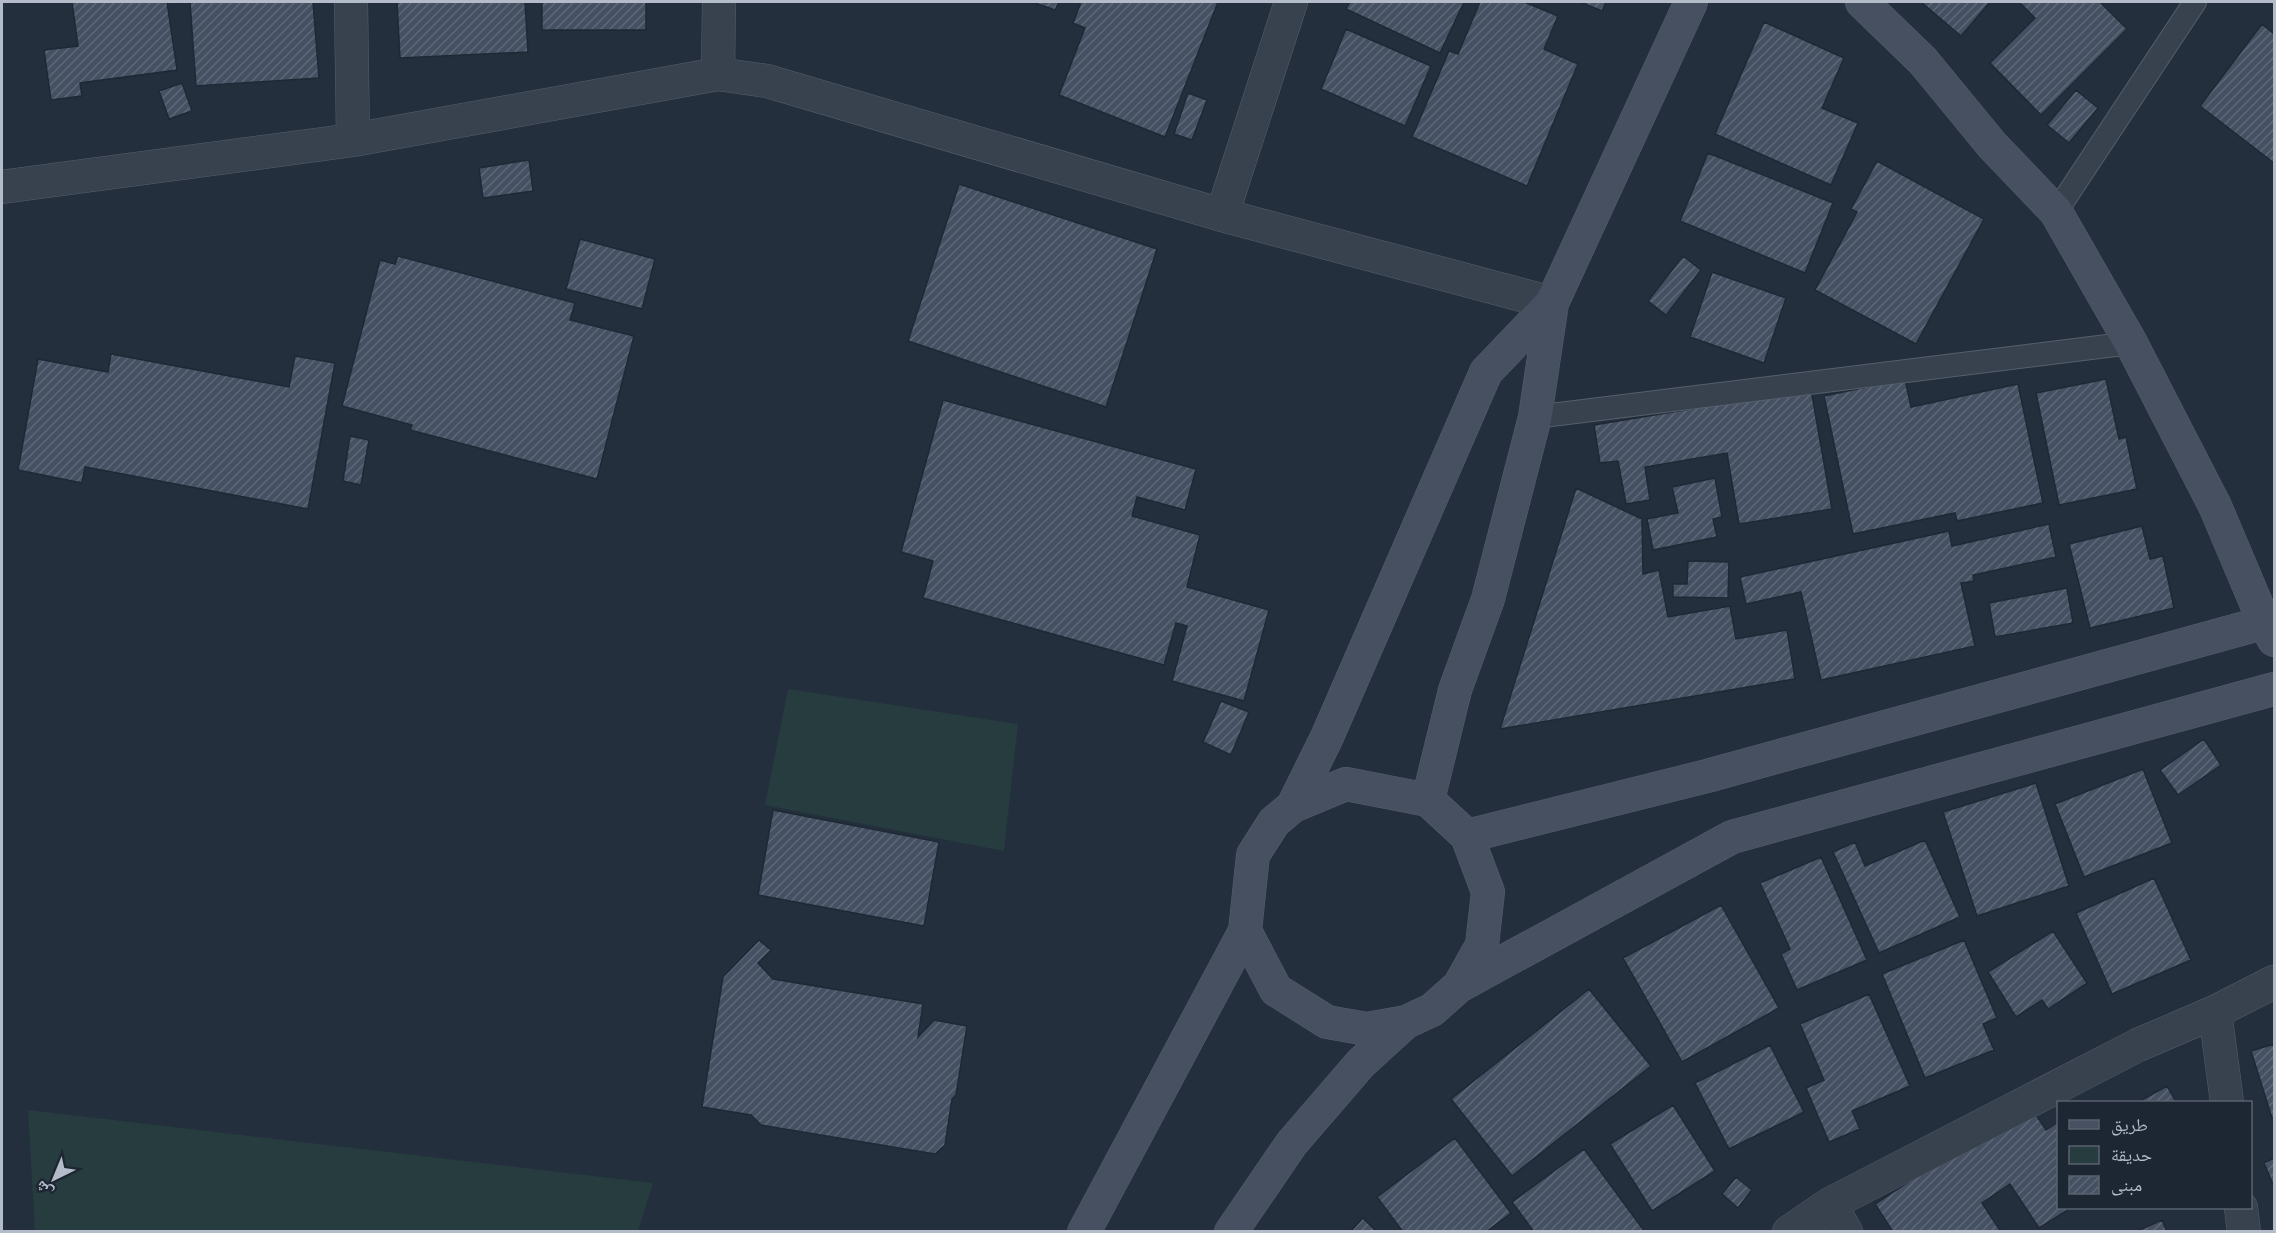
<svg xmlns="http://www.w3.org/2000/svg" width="2276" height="1233" font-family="Commissioner,'Noto Naskh Arabic',sans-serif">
<defs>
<pattern id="building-hatch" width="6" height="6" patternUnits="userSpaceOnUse" patternTransform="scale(1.5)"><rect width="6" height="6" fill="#455162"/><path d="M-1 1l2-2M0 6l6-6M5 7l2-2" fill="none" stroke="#5d6877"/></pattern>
</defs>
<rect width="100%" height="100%" fill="#242f3e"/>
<path fill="#263c3f" d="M788,689L1018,724L1004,851L765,805Z
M28,1110L653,1183L638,1231H35Z"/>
<path fill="url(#building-hatch)" stroke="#1f2835" stroke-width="1.5" d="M72,2H167L177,70L80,83L82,96L51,100L44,50L78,46Z
M190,2H313L319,78L196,86Z
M397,2H525L528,52L400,58Z
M542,2H646V30H542Z
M1032,2H1059L1055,10Z
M1081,2H1218L1165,137L1059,95L1085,28L1073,23Z
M1350,2H1464L1440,53L1346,9Z
M1480,2H1524L1558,16L1544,49L1578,64L1527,186L1412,137L1449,51L1458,54Z
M1580,2H1606L1602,11Z
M1921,2H1990L1961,36Z
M2022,2H2100L2127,29L2041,115L1990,63L2035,18L2020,3Z
M1764,22L1844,58L1822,108L1858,123L1831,185L1715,134Z
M2262,24L2274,34V163L2200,106Z
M1346,29L1431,66L1405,126L1321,89Z
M182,83L192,111L169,119L159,91Z
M2076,90L2098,108L2069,143L2047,125Z
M1188,93L1207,100L1192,140L1174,134Z
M1708,153L1833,203L1805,273L1680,221Z
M529,160L533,191L483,198L479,168Z
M1877,161L1984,219L1916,344L1815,290L1857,212L1851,209Z
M959,184L1157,249L1106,407L908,341Z
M580,239L655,259L642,309L566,289Z
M398,256L575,303L570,320L634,336L597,479L410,430L412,425L342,406L380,260L395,264Z
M1683,256L1701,270L1666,315L1648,301Z
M1712,272L1786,298L1764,363L1690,337Z
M111,354L289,387L295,356L335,363L308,509L85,467L82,483L18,470L38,359L108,372Z
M1905,379L1911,407L2018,384L2043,503L1957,521L1955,513L1853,534L1824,396Z
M2106,379L2119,439L2126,437L2137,489L2059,505L2036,393Z
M1811,389L1832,509L1739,524L1727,453L1645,467L1650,500L1626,504L1618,461L1600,463L1594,425Z
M943,400L1196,469L1185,510L1137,497L1132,516L1200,535L1187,587L1269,610L1244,701L1172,681L1187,626L1176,623L1164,665L923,598L933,561L901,552Z
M350,436L369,440L361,485L343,481Z
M1715,478L1722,517L1713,519L1717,537L1653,550L1647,519L1678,513L1672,487Z
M1576,488L1642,519L1643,574L1659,570L1668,617L1730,606L1736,639L1787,630L1795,679L1500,729Z
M2049,524L2056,557L1973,575L1974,581L1961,583L1975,646L1821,680L1801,592L1746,604L1740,577L1949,531L1952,546Z
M2142,526L2150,559L2163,556L2174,608L2090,628L2069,544Z
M1688,561L1729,562L1728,598L1673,597V584H1687Z
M2067,588L2073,623L1995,637L1989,603Z
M1221,701L1249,712L1231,755L1203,742Z
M2204,739L2221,765L2178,795L2160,770Z
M2143,769L2172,843L2084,877L2055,804Z
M2036,783L2069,886L1977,916L1943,812Z
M773,810L939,842L924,926L758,895Z
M1925,840L1960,917L1879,953L1833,852L1855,842L1865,866Z
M1821,857L1867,960L1797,990L1781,954L1790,949L1760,883Z
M2154,878L2191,960L2112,994L2076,913Z
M1721,905L1779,1008L1682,1062L1623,958Z
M2053,931L2087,983L2048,1009L2042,1000L2016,1017L1988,972Z
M759,940L771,950L758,963L773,979L923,1004L918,1037L934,1020L967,1026L956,1095L952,1099L945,1145L935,1154L761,1125L751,1115L702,1107L723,977Z
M1964,940L1997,1018L1983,1024L1994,1050L1925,1078L1882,974Z
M1589,989L1651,1066L1512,1176L1451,1099Z
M1869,994L1910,1086L1852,1111L1860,1129L1829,1142L1806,1088L1824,1080L1800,1024Z
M2274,1044V1117L2272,1118L2251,1051Z
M1770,1045L1804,1112L1729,1149L1695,1083Z
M2167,1086L2176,1102H2138Z
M2028,1103L2046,1130L2058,1122V1208H2071L2039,1228L2010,1184L1982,1203L2001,1232H1893L1875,1204Z
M1673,1105L1715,1171L1652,1211L1610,1144Z
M1455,1138L1511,1213L1486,1232H1403L1377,1197Z
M1584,1149L1645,1232H1534L1512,1202Z
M2274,1158V1187L2264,1163Z
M1736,1177L1752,1190L1738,1208L1722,1194Z
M1363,1218L1377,1232H1350Z
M2162,1220L2167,1232H2135Z"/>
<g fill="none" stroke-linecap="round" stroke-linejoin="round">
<defs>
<path id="service" d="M2056,212L2195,2
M1535,417L2131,343"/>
<path id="minor" d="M351,2L353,140
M718,74L719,2
M2,187L353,140L718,74L767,81L1222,215L1552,303
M1222,215L1291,2
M2215,1012L2227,1102
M1830,1204L1846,1232
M2241,1208L2244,1232
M1789,1232L1830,1204L2138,1045L2215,1012L2274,982"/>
<path id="secondary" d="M1862,2L1923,61L1992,145L2056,212L2131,343L2215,506L2264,622L2274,640
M1428,800L1455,690L1488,599L1535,417L1552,303L1691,2
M1293,806L1346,784L1428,800L1467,836L1488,892L1482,945L1459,986L1432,1010L1406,1022L1367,1029L1327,1022L1276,990L1245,931L1253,855L1274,822L1293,806L1327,737L1486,372L1552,303
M1467,836L1707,776L2274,620
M1459,986L1732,837L2274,689
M1084,1232L1245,931
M1231,1232L1292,1143L1361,1063L1406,1022"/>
</defs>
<use href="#service" stroke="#565f6c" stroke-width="24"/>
<use href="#minor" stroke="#565f6c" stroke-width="34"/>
<use href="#secondary" stroke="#565f6c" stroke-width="34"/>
<use href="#service" stroke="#38414e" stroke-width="22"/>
<use href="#minor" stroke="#38414e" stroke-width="33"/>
<use href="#secondary" stroke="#465061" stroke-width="33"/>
</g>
<rect width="2276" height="1233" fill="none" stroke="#b4bcc9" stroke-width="6"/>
<rect x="2057" y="1101" width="195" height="108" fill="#1d2633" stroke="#59626f" stroke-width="1.5"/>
<rect x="2069" y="1120" width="30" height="9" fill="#465061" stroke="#59626f" stroke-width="1.5"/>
<text x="2111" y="1131" font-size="18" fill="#b4bcc9">طريق</text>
<rect x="2069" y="1146" width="30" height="18" fill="#263c3f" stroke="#59626f" stroke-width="1.5"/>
<text x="2111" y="1161" font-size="18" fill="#b4bcc9">حديقة</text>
<rect x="2069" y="1176" width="30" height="18" fill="url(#building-hatch)" stroke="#59626f" stroke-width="1.5"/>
<text x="2111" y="1191" font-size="18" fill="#b4bcc9">مبنى</text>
<g transform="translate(54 1179) rotate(223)" stroke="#1d2633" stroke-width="4.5" paint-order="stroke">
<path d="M0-4.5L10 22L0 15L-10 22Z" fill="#b4bcc9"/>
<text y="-9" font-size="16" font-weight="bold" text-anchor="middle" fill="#b4bcc9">ش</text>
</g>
</svg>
